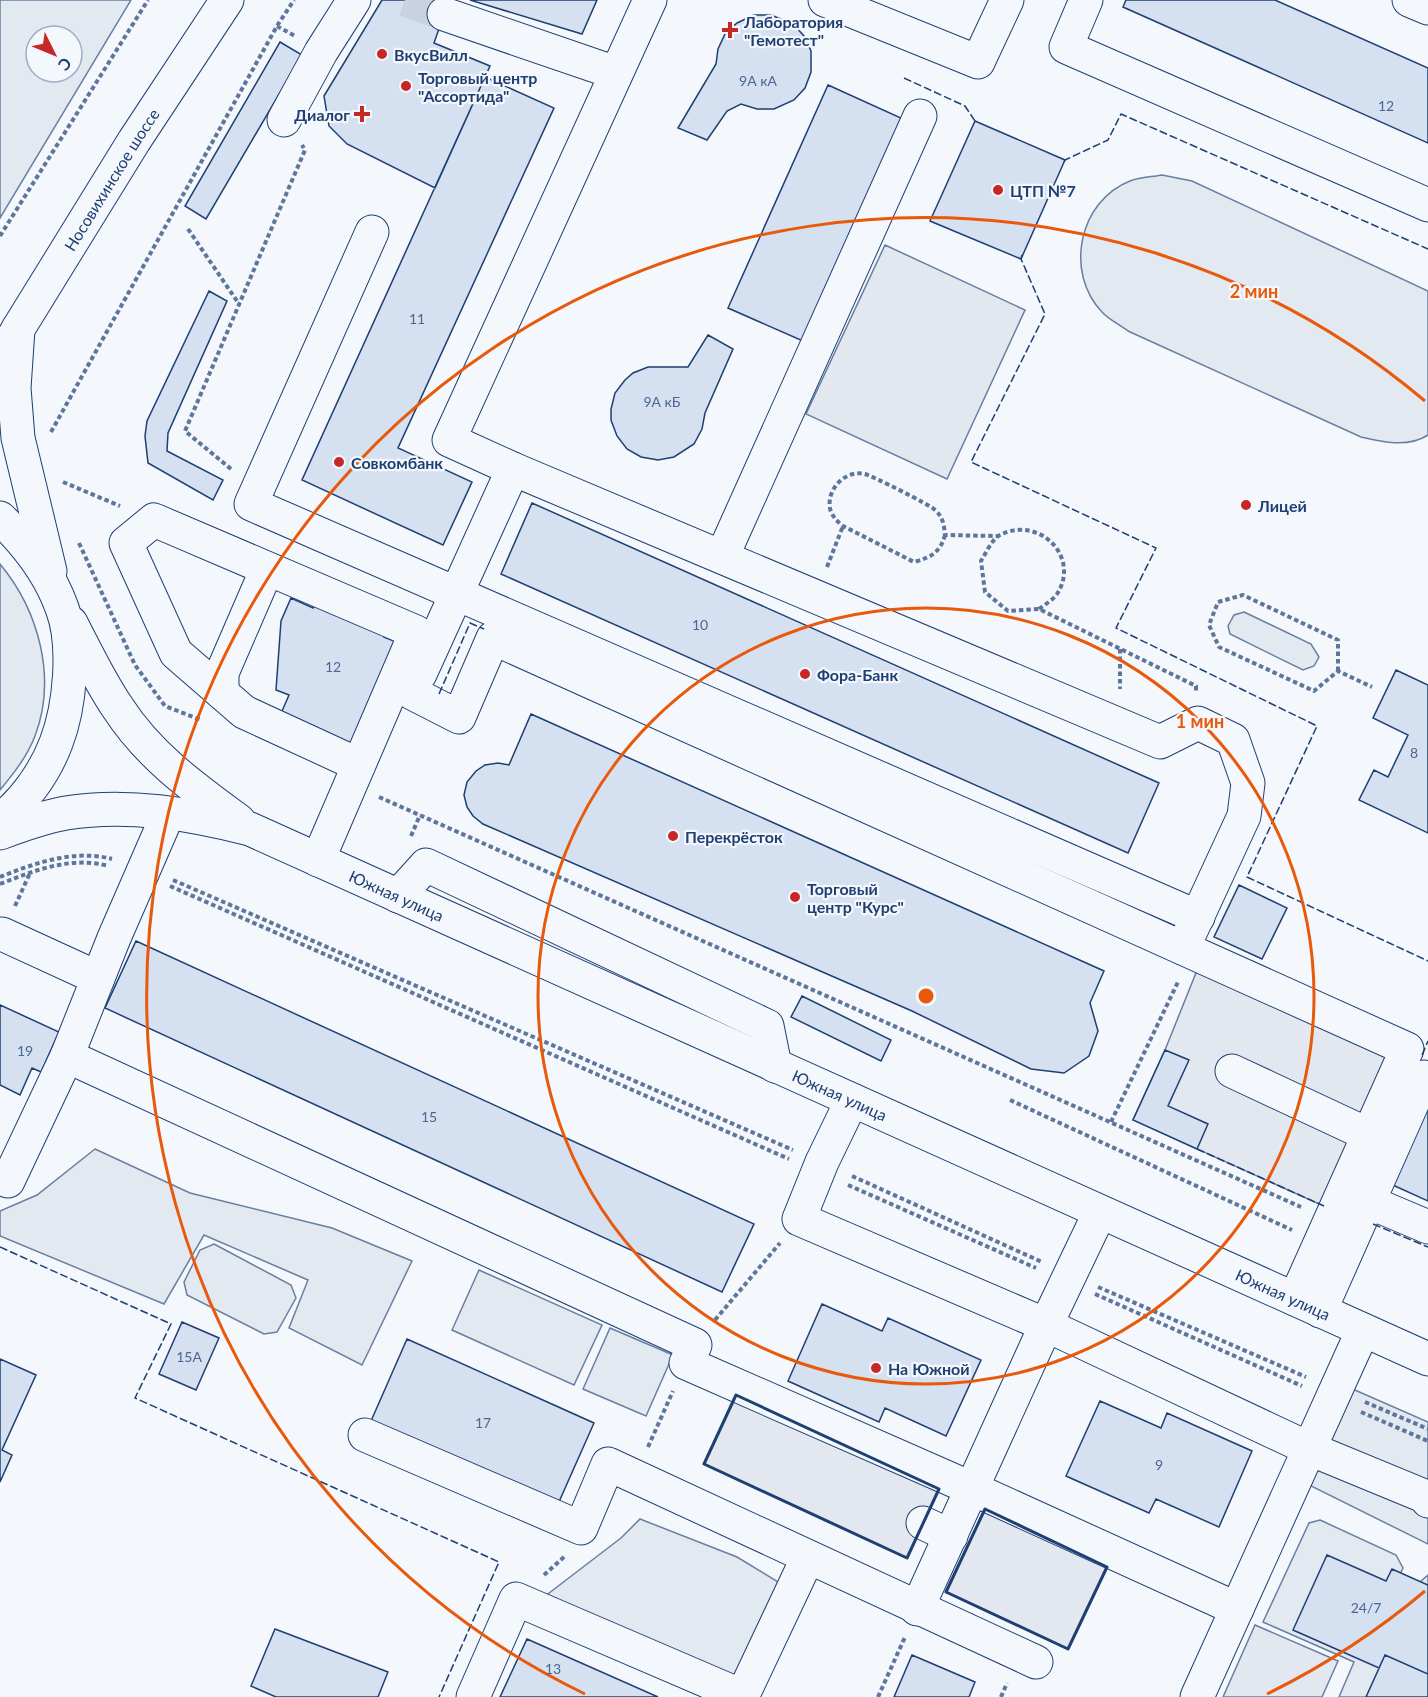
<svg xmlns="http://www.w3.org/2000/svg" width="1428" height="1697" font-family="Lato,sans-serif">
<rect width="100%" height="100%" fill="#f4f7fb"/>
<path fill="#e3e9f0" stroke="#687fa3" stroke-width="1.5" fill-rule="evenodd" d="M0,0H131L0,218ZM36,36H72V72H36Z
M1162,175L1192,181L1428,291V435C1408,448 1382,442 1361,437L1128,331C1120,325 1108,319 1102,312C1064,272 1079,201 1130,181C1140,177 1152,177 1162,175Z
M0,564C39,611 57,678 35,736C27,757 13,774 0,790Z
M1244,612L1311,644L1319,657L1314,666L1303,670L1230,634L1228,626L1234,615Z
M95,1149L190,1193L332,1228L412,1261L362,1365L289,1328L308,1280L204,1235L164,1304L0,1236V1211L37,1195Z
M214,1244L291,1285L296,1298L277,1332L264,1334L187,1295L184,1282L200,1250Z
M479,1270L602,1325L574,1385L452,1330Z
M610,1328L673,1355L646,1416L583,1389Z
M1348,1387L1428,1422V1544L1303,1482Z
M640,1519L737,1557L783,1585L748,1673L721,1678L540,1600L621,1538Z
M1320,1520L1396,1555L1403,1568L1400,1574L1420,1582L1428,1575V1697H1339L1354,1662L1263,1622L1309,1523Z"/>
<path fill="#e3e8f0" stroke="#687fa3" stroke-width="1.5" d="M885,245L1025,310L947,479L806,414Z
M1204,953L1424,1050L1348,1217L1133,1120L1165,1050Z
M736,1395L939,1489L907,1558L704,1464Z
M985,1509L1107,1567L1068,1649L946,1592Z
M1255,1625L1338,1661L1322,1697H1223Z"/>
<path fill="#d5e0f0" stroke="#1d3f73" stroke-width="1.5" d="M382,0H449L434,43L490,66L435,188L347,144L329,126L324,96Z
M470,0H597L582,34Z
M1126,0H1275L1428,68V143L1123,7Z
M754,15H771L793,24L804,36L811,51V72L805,88L794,100L774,109H757L741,104L727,111L707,140L678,128L716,64L718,49L725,34L737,23Z
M280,42L302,55L206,219L185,206Z
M485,77L554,108L398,448L472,482L443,545L302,480Z
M828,85L912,123L812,345L728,308Z
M975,121L1065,160L1021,259L930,221Z
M209,291L227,301L168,433L167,451L223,480L213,500L148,463L145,436L147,421Z
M708,335L733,349L705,413L702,429L694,444L674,457L658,460L641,457L627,449L617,436L611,420V409L615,393L625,380L633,373L648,367H688Z
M532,503L1159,783L1128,853L501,574Z
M291,598L313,608L317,598L387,628L384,637L399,643L352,750L279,718L289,695L276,690L281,621Z
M1396,670L1428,685V833L1359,800L1374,770L1388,777L1408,735L1373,718Z
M531,714L1104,971L1090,1003L1098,1031L1089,1056L1064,1073L1031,1069L912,1011L483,824L473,816L467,807L464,795L467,782L476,771L485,765L498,763L509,765Z
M1239,885L1287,908L1262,959L1214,937Z
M136,941L754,1224L722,1292L105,1008Z
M802,996L891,1040L881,1061L791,1017Z
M0,1005L59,1032L41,1072L32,1068L20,1095L0,1085Z
M1165,1050L1189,1060L1168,1106L1208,1124L1197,1149L1133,1120Z
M1417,1106L1428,1111V1201L1384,1181Z
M822,1304L882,1331L888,1318L981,1360L946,1436L885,1408L879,1422L788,1381Z
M182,1322L219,1338L196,1390L159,1374Z
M407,1339L594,1423L558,1504L371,1421Z
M0,1359L36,1375L2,1450L12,1455L0,1482Z
M1100,1401L1161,1428L1167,1413L1252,1451L1219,1527L1156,1499L1149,1513L1066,1476Z
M1327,1555L1386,1581L1392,1569L1428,1585V1674L1385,1655L1379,1668L1293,1630Z
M275,1629L388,1672L378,1697H276L251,1686Z
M527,1639L658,1697H500Z
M912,1655L975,1682L969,1697H894Z
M1385,1655L1428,1674V1697H1366Z"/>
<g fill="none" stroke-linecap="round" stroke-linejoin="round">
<path stroke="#c9d2e0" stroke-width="33" stroke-dasharray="33 16" stroke-linecap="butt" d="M405,0L444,14"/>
<defs>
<g id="minor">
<path d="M650,0L449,440L513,469L1160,742L1198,723L1233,740L1248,783L1244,816L1183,948"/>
<path d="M825,0L978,62L1007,0"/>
<path d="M1086,0L1066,47L1428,205"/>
<path d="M1409,0L1428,8"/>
<path d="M444,14L616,73"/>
<path d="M284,120L321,52L354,0"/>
<path d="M372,232L251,504L1198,917"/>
<path d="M18,329L14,388L18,438L50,571"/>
<path d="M0,518C26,543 50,574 62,608C76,645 70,707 56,743C45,772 24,802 0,820"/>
<path d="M722,557L920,116"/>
<path d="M71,623C86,652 100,682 118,708C149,756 194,788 239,821"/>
<path d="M420,674L513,469"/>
<path d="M222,693V673L267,569"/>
<path d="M412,693L459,717L493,638L1407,1049L1295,1299"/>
<path id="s1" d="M0,833C21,825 44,817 66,813C127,803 191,814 250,829L1428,1359"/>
<path d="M318,860L416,632L154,520L126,543L176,653L244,712L359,765"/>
<path d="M398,896L426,865L767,1026L775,1066"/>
<path d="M2,934L98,978"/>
<path d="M67,1056L695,1345L686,1363L973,1489L1237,1609"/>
<path d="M1232,1071L1369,1135"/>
<path d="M852,1100L822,1162L799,1219L1046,1325L1310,1449L1424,1496L1428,1501"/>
<path d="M0,1178L8,1181L67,1056L114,938L168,814"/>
<path d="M1369,1202L1428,1227"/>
<path d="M1320,1311L1424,1077L1428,1079"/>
<path d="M365,1435L581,1528L608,1464L1036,1662"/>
<path d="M923,1523L951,1536"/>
<path d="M917,1609L1046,1325L1100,1212"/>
<path d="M473,1697L516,1599L742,1696"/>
<path d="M742,1697L808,1557"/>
<path d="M1197,1697L1363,1330"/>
</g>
<g id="major">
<path id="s2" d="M0,361L18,329L134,141L227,0"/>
</g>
</defs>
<use href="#minor" stroke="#1d3f73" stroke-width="35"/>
<use href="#major" stroke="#1d3f73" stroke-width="35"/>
<path stroke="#5e769c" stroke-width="4" stroke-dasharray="4.5 3" stroke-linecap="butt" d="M277,26L295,36
M188,229L239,304
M0,236L148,0
M51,432L277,26L294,0
M231,469L185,431L305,150L302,145
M63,482L120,506
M945,535C940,553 931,557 914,562L843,526C838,522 834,518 831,512C824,492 844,469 865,474C872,476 931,505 935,510C943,517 944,525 945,535L997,536
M79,543L135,665L165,706L201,720
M827,567L843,526
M1039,609C1044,605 1053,600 1057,594C1081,557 1039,515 1000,535C992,539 986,553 981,561L985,592L1008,611L1039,609L1196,686V691
M1120,649V689
M1338,671V640L1243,595L1218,602L1209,625L1219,647L1314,691L1338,671L1372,687
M379,797L1301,1207
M411,836L420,815
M0,877C35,863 74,849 112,859
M173,880L793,1150
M0,884C36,870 70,856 109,866
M170,886L789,1159
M15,906L30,873
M1010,1100L1292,1230
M1111,1122L1178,982
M852,1176L1042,1262
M848,1185L1036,1268
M1098,1287L1306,1377
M1095,1294L1302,1386
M715,1320L780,1243
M1365,1402L1428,1429
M1361,1412L1428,1441
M648,1447L673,1391
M544,1575L565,1556
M878,1697L905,1637
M1001,1697L1007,1683"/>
<use href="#minor" stroke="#f4f7fb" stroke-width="33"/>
<use href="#major" stroke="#f4f7fb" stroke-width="33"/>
<path stroke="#1d3f73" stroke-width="1.5" stroke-dasharray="8 3" stroke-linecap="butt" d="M904,78L965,106L975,121
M1064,162L1065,160L1108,140L1121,114L1428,249
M1022,255L1021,259L1045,314L971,462L1156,548L1116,628L1317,726L1247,877L1428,961
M439,694L470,623L484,629
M1422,1055L1428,1041
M1197,1149L1324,1206
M1373,1224L1428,1247
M0,1247L171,1324L135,1398L499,1562L439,1697"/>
<path stroke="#1d3f73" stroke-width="3" d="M736,1395L939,1489L907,1558L704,1464Z
M985,1509L1107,1567L1068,1649L946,1592Z"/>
</g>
<g fill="none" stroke="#e8590c" stroke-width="3">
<circle cx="926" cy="996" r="388"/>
<path d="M1425 1591A777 777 0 0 1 1267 1694M585 1694A777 777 0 1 1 1425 401"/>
</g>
<g fill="#c62828" stroke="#f4f7fb" stroke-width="2">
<path d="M727 21h6v6h6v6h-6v6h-6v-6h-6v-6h6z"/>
<circle cx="382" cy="54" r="6"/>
<circle cx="406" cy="86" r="6"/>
<path d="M359 105h6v6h6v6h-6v6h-6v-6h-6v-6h6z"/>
<circle cx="998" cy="190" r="6"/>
<circle cx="339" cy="462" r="6"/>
<circle cx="1246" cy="505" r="6"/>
<circle cx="805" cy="674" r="6"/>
<circle cx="673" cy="836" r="6"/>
<circle cx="795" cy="897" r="6"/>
<circle cx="876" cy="1368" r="6"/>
</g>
<g text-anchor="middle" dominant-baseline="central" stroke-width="4.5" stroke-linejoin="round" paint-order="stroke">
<g font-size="14" fill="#4b6792">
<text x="758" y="80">9А кА</text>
<text x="1386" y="105">12</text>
<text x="417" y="318">11</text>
<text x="662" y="401">9А кБ</text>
<text x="700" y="624">10</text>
<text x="333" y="666">12</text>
<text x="1414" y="752">8</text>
<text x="25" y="1050">19</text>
<text x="429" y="1116">15</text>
<text x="189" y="1356">15A</text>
<text x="483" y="1422">17</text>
<text x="1159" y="1464">9</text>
<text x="1366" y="1607">24/7</text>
<text x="553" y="1668">13</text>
</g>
<g font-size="16" font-weight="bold" fill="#1d3f73" stroke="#f4f7fb" text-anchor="start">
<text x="744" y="21">Лаборатория<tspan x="744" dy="18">"Гемотест"</tspan></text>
<text x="394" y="54">ВкусВилл</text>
<text x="418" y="77">Торговый центр<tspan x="418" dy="18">"Ассортида"</tspan></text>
<text x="350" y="114" text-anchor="end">Диалог</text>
<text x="1010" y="190">ЦТП №7</text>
<text x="351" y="462">Совкомбанк</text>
<text x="1258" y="505">Лицей</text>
<text x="817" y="674">Фора-Банк</text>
<text x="685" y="836">Перекрёсток</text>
<text x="807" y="888">Торговый<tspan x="807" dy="18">центр "Курс"</tspan></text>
<text x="888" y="1368">На Южной</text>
</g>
<g font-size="16" fill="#1d3f73" stroke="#f4f7fb">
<text stroke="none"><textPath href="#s2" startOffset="213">Носовихинское шоссе</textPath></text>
<text stroke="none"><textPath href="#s1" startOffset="416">Южная улица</textPath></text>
<text stroke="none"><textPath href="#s1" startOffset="902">Южная улица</textPath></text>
<text stroke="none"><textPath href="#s1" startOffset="1388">Южная улица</textPath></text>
</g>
</g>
<circle cx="926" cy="996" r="9" fill="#e8590c" stroke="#f4f7fb" stroke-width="3"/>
<g font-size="18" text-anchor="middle" font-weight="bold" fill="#e8590c" stroke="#f4f7fb" stroke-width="4.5" stroke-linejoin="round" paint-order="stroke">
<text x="1254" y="298">2 мин</text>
<text x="1200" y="728">1 мин</text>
</g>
<g transform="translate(54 54) rotate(133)"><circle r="28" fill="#f4f7fb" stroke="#9eadc5" stroke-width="1.5"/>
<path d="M0-4.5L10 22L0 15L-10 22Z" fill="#c62828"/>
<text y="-9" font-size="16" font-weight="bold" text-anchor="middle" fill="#1d3f73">С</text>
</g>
</svg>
